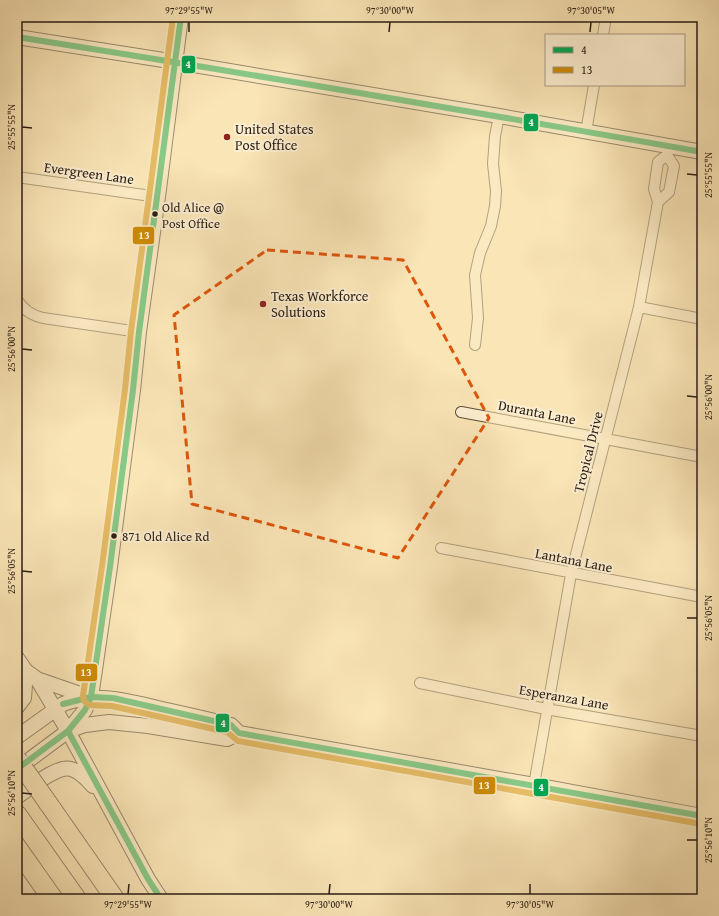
<svg xmlns="http://www.w3.org/2000/svg" width="719" height="916" font-family="'Gentium Book Plus',serif">
<rect width="100%" height="100%" fill="#fae5b6"/>
<filter id="stains"><feTurbulence type="fractalNoise" baseFrequency=".005" numOctaves="4"/><feColorMatrix values="0 0 0 0 .2 0 0 0 0 .09 0 0 0 0 .02 0 0 0 .5 -.17"/></filter>
<radialGradient id="worn" r=".72"><stop offset=".6" stop-color="#630" stop-opacity="0"/><stop offset="1" stop-color="#630" stop-opacity=".3"/></radialGradient>
<g fill="none" stroke-linecap="round" stroke-linejoin="round">
<defs>
<path id="street" d="M603,35L606,17
M586,132L594,85
M17,177L158,197
M658,202L669,192L674,166L667,155
M17,300C24,310 31,315 43,318L139,332
M639,307L702,319
M475,345L478,318L475,275L480,253L491,226L495,206L496,191L493,164L495,136L499,116
M461,412L702,457
M441,548L702,597
M420,683L546,709L702,736
M534,785L571,574L639,307L658,202L654,189L658,162L667,155L668,147"/>
<path id="secondary" d="M17,37L176,62L499,116L702,152
M17,658L26,671L37,679L68,731L148,879L161,899
M37,679L89,697
M17,707L24,698L26,671
M68,731L85,725L109,722L148,726L227,739L239,733
M17,737L63,704C97,691 128,701 162,709C185,714 208,719 231,725L239,733L534,785L702,816
M17,769L68,731L85,710L91,697L110,567L133,390L139,332L158,197L181,17
M17,797C29,789 56,765 71,769C80,771 87,780 93,786
M17,879L31,899"/>
<path id="highway" d="M48,803L115,899
M17,814L77,899"/>
</defs>
<use href="#street" stroke="#5c4f3c" stroke-width="12"/>
<use href="#secondary" stroke="#281d13" stroke-width="16"/>
<use href="#highway" stroke="#281d13" stroke-width="20"/>
<use href="#street" stroke="#fceed0" stroke-width="10"/>
<use href="#secondary" stroke="#fceed0" stroke-width="14"/>
<use href="#highway" stroke="#fae5b6" stroke-width="18"/>
<defs>
<path id="highway-bridge" d="M17,759L48,803"/>
</defs>
<use href="#highway-bridge" stroke="#281d13" stroke-width="20" stroke-linecap="butt"/>
<use href="#highway-bridge" stroke="#fae5b6" stroke-width="18"/>
<defs>
<path id="bus-1" d="M17,37C246,73 474,112 702,152
M63,704L91,697L113,698L231,725L239,733L702,816
M68,731L148,879L161,899
M17,769L68,731L85,710L91,697L110,567L133,390L139,332L181,17"/>
<path id="bus-2" d="M173,17L131,331L125,389L102,566L83,696L84,701L89,705L112,706L227,732L238,741L701,824"/>
</defs>
<use href="#bus-1" stroke="#fceed0" stroke-width="9"/>
<use href="#bus-2" stroke="#fceed0" stroke-width="9"/>
<use href="#bus-1" stroke="#00a651" stroke-width="6"/>
<use href="#bus-2" stroke="#ce8b04" stroke-width="6"/>
</g>
<path d="M0 0H719V916H0ZM267,250L403,260L489,418L398,558L192,504L174,315Z" fill="#fae5b6" fill-opacity=".55" fill-rule="evenodd"/>
<path fill="none" stroke="#de560c" stroke-width="3" stroke-dasharray="8 5" stroke-linejoin="round" d="M267,250L403,260L489,418L398,558L192,504L174,315Z"/>
<path fill="none" stroke="#281d13" stroke-width="1.5" d="M189,32V22M389,32L390,22M590,32L591,22M22,127L32,128M687,174L697,175M22,349L32,350M687,396L697,397M22,571L32,572M687,618H697M22,793L32,794M687,840H697M128,894L129,884M329,894L330,884M530,894V884"/>
<g fill="#8f2418" stroke="#fceed0" stroke-width="1.5">
<circle cx="227" cy="137" r="4"/>
<circle cx="263" cy="304" r="4"/>
</g>
<g fill="#281d13" stroke="#fceed0" stroke-width="1.5">
<circle cx="155" cy="214" r="3.5"/>
<circle cx="114" cy="536" r="3.5"/>
</g>
<g text-anchor="middle" dominant-baseline="central" stroke-width="4" stroke-linejoin="round" paint-order="stroke">
<g font-size="13" fill="#281d13" stroke="#fceed0" text-anchor="start">
<text x="162" y="207">Old Alice @<tspan x="162" dy="16">Post Office</tspan></text>
<text x="122" y="536">871 Old Alice Rd</text>
</g>
<g font-size="14" fill="#281d13" stroke="#fceed0" text-anchor="start">
<text x="235" y="129">United States<tspan x="235" dy="16">Post Office</tspan></text>
<text x="271" y="296">Texas Workforce<tspan x="271" dy="16">Solutions</tspan></text>
</g>
<g font-size="14" fill="#281d13" stroke="#fceed0">
<text transform="translate(89 173) rotate(8)">Evergreen Lane</text>
<text transform="translate(537 412) rotate(11)">Duranta Lane</text>
<text transform="translate(588 452) rotate(-76)">Tropical Drive</text>
<text transform="translate(574 560) rotate(11)">Lantana Lane</text>
<text transform="translate(564 697) rotate(10)">Esperanza Lane</text>
</g>
</g>
<g stroke="#fceed0" stroke-width="1.5">
<rect x="181" y="55" width="15" height="19" rx="4" fill="#00a651"/>
<rect x="523" y="113" width="16" height="19" rx="4" fill="#00a651"/>
<rect x="132" y="226" width="23" height="19" rx="4" fill="#ce8b04"/>
<rect x="75" y="663" width="23" height="19" rx="4" fill="#ce8b04"/>
<rect x="215" y="713" width="15" height="20" rx="4" fill="#00a651"/>
<rect x="473" y="776" width="23" height="19" rx="4" fill="#ce8b04"/>
<rect x="533" y="778" width="16" height="19" rx="4" fill="#00a651"/>
</g>
<g font-size="11" text-anchor="middle" font-weight="bold" fill="#fff">
<text x="188" y="68">4</text>
<text x="531" y="126">4</text>
<text x="144" y="239">13</text>
<text x="86" y="676">13</text>
<text x="223" y="727">4</text>
<text x="484" y="789">13</text>
<text x="541" y="791">4</text>
</g>
<rect width="719" height="916" fill="none" stroke="#fae5b6" stroke-width="44"/>
<rect x="545" y="34" width="140" height="52" fill="#fceed0" stroke="#a79a84"/>
<rect x="553" y="47" width="20" height="6" fill="#00a651" stroke="#a79a84"/>
<text x="581" y="54" font-size="12" fill="#281d13">4</text>
<rect x="553" y="67" width="20" height="6" fill="#ce8b04" stroke="#a79a84"/>
<text x="581" y="74" font-size="12" fill="#281d13">13</text>
<rect x="22" y="22" width="675" height="872" fill="none" stroke="#281d13" stroke-width="1.5"/>
<g font-size="10" text-anchor="middle" fill="#281d13">
<text x="189" y="14">97°29'55"W</text>
<text x="390" y="14">97°30'00"W</text>
<text x="591" y="14">97°30'05"W</text>
<text transform="translate(11 127) rotate(-90)" y="4">25°55'55"N</text>
<text transform="translate(708 175) rotate(-90)" y="4">25°55'55"N</text>
<text transform="translate(11 349) rotate(-90)" y="4">25°56'00"N</text>
<text transform="translate(708 397) rotate(-90)" y="4">25°56'00"N</text>
<text transform="translate(11 571) rotate(-90)" y="4">25°56'05"N</text>
<text transform="translate(708 618) rotate(-90)" y="4">25°56'05"N</text>
<text transform="translate(11 793) rotate(-90)" y="4">25°56'10"N</text>
<text transform="translate(708 840) rotate(-90)" y="4">25°56'10"N</text>
<text x="128" y="908">97°29'55"W</text>
<text x="329" y="908">97°30'00"W</text>
<text x="530" y="908">97°30'05"W</text>
</g>
<rect width="100%" height="100%" filter="url(#stains)"/>
<rect width="100%" height="100%" fill="url(#worn)"/>
</svg>
